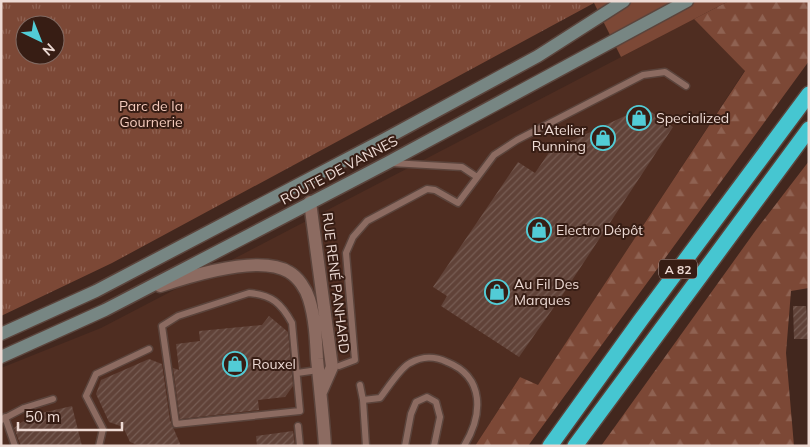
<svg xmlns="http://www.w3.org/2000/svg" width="810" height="447" font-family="Mulish,sans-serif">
<defs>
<pattern id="forest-firs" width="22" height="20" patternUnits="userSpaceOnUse" patternTransform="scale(1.25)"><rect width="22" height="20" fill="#7c4836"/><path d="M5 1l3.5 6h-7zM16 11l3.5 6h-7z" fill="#8f6252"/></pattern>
<pattern id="park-tufts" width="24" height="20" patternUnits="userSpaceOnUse" patternTransform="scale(1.25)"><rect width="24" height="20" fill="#7c4836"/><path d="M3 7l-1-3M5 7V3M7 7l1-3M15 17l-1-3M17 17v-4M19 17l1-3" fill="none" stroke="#8f6252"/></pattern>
<pattern id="building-hatch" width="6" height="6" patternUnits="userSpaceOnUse" patternTransform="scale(1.25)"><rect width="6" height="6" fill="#604238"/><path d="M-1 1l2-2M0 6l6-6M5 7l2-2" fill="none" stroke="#775d54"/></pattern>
</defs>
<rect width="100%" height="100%" fill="#42271e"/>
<path fill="#4f2d21" d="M694,19L745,70L538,386L520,377L475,446H1V368L101,328Z"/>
<path fill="#7c4836" d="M593,1H729L621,57Z"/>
<path fill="url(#forest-firs)" d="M729,1H809V61L528,446H475L520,377L538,385L745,71L694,19Z
M809,161V288L791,291L786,353L794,446H601L756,230Z"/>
<path fill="url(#park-tufts)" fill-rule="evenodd" d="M1,1H593L594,3L112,263L1,316ZM25,25H55V55H25Z"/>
<path fill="url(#building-hatch)" d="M644,107L673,127L561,297L519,357L441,306L447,296L433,287L518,162L535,173L550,151Z
M793,306H806L809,339H794Z
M269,316L288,332L293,386L285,397L258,400L259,410L180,419L173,368L179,370L176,344L200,341L199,331L262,325Z
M149,359L162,364L170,420L181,446H140L130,442L123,427L109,422L96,394L101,380Z
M72,406L82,446H21L14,428L22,422L37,414Z
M293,431L295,446H257L256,436Z"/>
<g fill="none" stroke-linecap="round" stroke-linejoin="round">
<defs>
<path id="lane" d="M391,163L462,167L477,177
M249,293C272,295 281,303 292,323L300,411L176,424L162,326L178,316Z
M339,366L355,360L346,253L353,237L367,221L427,189L435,190L458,203L494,155L517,140L643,75L665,72L686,86
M297,373L318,370
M360,385L363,400L366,446
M363,400L380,398C387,389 401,367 410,363C423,356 434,356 447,362C485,377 483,415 464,446
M5,417L15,446
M1,420L24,408L53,399
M298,426L300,446
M99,446L103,429L86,396L96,374L149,349
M405,446L411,414L416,402L427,397L436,402L440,417L434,446"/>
<path id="street" d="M310,202L332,367L321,392
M160,286C190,276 260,254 289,272C298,277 306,289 309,299C315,318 316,339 317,359C320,388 323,417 325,446"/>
<path id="secondary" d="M1,334L96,291L385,139L538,56L624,1
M1,357L105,310L184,269L387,163L687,1"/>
<path id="highway" d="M550,446L640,321L809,94
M575,446L809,129"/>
</defs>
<use href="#lane" stroke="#5b443c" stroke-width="9"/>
<use href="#street" stroke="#5b443c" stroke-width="15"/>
<use href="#secondary" stroke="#5b443c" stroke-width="15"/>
<use href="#highway" stroke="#5b443c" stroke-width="18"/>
<use href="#lane" stroke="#8c6b61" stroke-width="6"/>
<use href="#street" stroke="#8c6b61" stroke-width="12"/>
<use href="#secondary" stroke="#778683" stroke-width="12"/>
<use href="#highway" stroke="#46c6d1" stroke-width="15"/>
</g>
<defs>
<symbol id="shop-ring" viewBox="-11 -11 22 22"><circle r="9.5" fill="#371d14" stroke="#52ccd6" stroke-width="1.5"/><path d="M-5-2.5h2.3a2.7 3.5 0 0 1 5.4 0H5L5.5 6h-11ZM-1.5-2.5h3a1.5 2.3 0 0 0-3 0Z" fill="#52ccd6"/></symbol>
</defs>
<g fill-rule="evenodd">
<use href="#shop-ring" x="625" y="104" width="28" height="28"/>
<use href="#shop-ring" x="589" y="124" width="28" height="28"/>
<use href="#shop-ring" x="525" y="216" width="28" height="28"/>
<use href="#shop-ring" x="483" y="278" width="28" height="28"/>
<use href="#shop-ring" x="221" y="350" width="28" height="28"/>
</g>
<g text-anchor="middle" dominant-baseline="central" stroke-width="4" stroke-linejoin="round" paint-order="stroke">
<rect fill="#371d14" stroke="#b6a19a" stroke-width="1" x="659" y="259.5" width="38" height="19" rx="4"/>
<g font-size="12" font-weight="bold" fill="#eddad4">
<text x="678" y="269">A 82</text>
</g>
<g font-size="14" fill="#f5cbbd" stroke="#371d14">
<text x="151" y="106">Parc de la<tspan x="151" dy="16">Gournerie</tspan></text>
</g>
<g font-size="14" fill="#eddad4" stroke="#371d14" text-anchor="start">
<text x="656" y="118">Specialized</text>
<text x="586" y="130" text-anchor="end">L'Atelier<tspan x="586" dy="16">Running</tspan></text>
<text x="556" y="230">Electro Dépôt</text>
<text x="514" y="284">Au Fil Des<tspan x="514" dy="16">Marques</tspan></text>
<text x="252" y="364">Rouxel</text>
</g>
<g font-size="14" fill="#eddad4" stroke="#371d14">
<text transform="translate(339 170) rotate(-28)">ROUTE DE VANNES</text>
<text transform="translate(336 283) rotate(83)">RUE RENÉ PANHARD</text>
</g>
</g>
<rect width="810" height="447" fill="none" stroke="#eddad4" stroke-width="5"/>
<g transform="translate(40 40) rotate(137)"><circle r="24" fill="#371d14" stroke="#806961"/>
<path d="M0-4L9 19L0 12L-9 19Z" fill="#52ccd6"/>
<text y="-8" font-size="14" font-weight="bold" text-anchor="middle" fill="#eddad4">N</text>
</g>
<path d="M18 422v8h104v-8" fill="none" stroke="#eddad4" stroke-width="2.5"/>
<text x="25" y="422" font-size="15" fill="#eddad4" stroke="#371d14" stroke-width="4" paint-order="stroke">50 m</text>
</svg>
